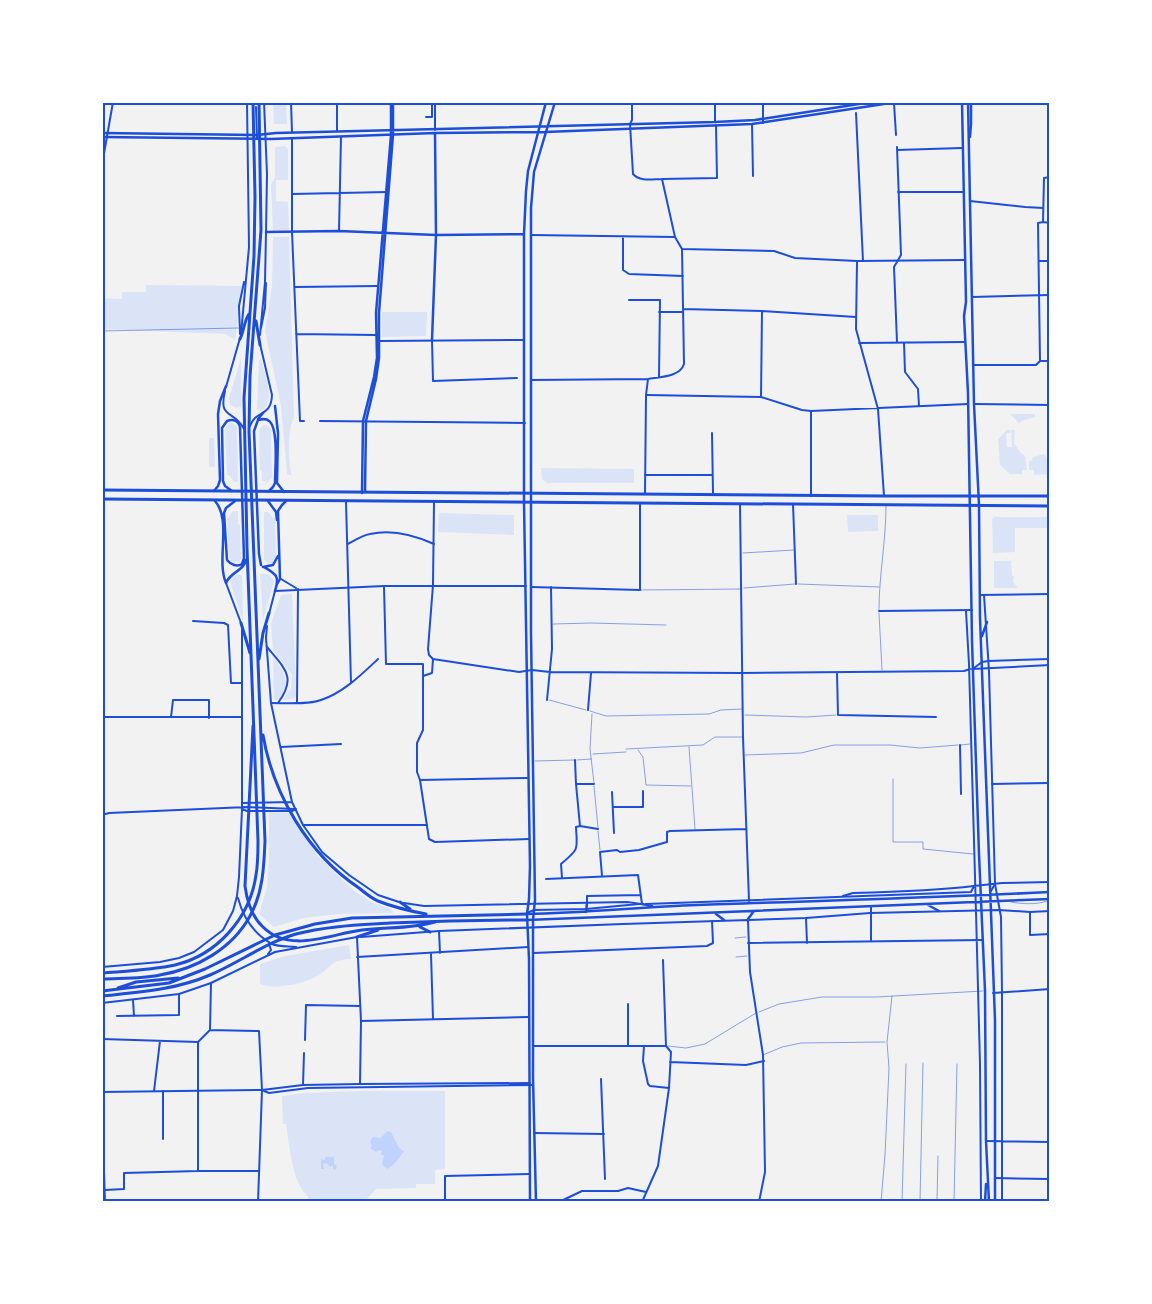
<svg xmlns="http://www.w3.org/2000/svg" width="1152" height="1304" font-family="'Golos Text',sans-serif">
<rect width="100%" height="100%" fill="#f2f2f2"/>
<path fill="#dbe4f7" d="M273,103H286L287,124H274Z
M285,146L288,149V180H276V201L288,202L289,230L273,231L271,184L275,178V147Z
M273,237H289L294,418C287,429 288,463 292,476L287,474L281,406L265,331L272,287Z
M146,285L242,286L235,340L226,334L103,329V298L122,299V292H146Z
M382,312H427L426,336L382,337Z
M241,358V407L236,408L230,405L229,398Z
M261,359C264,373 277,403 261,411L257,409L259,360Z
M1010,414H1035V417L1024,420L1019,423Z
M230,423H233L237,427L238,482H234L229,475H227L225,428Z
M265,425L268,426L271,430L272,477L265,484V481H262V471L260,470L259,430L262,426Z
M1007,430H1010V433H1006L1007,447H1012L1011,430H1015L1014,443L1020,452L1025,456L1027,470H1022V474H1010L1000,465L998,439Z
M209,438H214L215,467H209Z
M1044,454L1049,461V474L1034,475V470H1029V462L1032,460L1033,457Z
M541,468L634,469V483H547L542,479Z
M233,511H238V524L240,525L241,559L239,562L234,563L229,558L227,519Z
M264,512H268L273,518H275L276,559L272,564L267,563L264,559Z
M439,513L514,515V535L438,532Z
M847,515H878V531L848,532Z
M994,517H1049V528H1015V552L993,553L992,519Z
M994,561H1011L1012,576H1014L1013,582L1018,588H994Z
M240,574L242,576L243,621L230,582L231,577Z
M260,574H269L274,581L263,620Z
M292,594L296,696L293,699L283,700L291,688L292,675L273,650L271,623L281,595Z
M273,656C285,674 291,680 279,700H274Z
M269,812L291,813L316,854L353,890L371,902L391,909L393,913L338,914L303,918L274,927L259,914L267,887L269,859Z
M349,945L351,959C329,960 333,967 317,976C305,984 273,990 260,984V964L285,956Z
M361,1091H445V1169L435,1170V1184H416V1188L376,1189L365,1201H308V1196C292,1184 289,1143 286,1124H283L282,1096L305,1093Z"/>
<path fill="#bfd3fe" d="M387,1131L391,1132L399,1148L404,1151C400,1157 394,1166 387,1169L382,1164L384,1156L381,1154L382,1151L379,1150L376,1152L370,1148L372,1146L370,1141L373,1137L381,1138Z
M325,1157H334V1164L337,1166L335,1170L333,1169V1165L330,1167L328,1164L325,1163L323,1165L324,1169H321V1159L325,1160Z"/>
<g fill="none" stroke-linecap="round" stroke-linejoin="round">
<path stroke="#1d4ed8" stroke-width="0.5" d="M102,331L238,328
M743,553L794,550
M798,584L879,587
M744,588L795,584
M641,590L740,589
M879,610C879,575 886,541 886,506
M879,613L882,670
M553,624L591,623L666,625
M549,700L586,710
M590,711L606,716L709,714L721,710L742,709
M592,714L590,749L594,783
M745,715L806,717L836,715
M961,745L970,744
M689,747L695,829
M626,749L703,745L715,737H742
M638,750L643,757L646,785L691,786
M593,754L626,752
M745,755L801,753L834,745H890L920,748L958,745
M577,760L591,759
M535,761L574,760
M893,779V842H923V849L973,854
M594,786L598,828
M598,831L600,850
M1011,902C1022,904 1036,905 1047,901
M735,938L746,937
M736,957L747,956
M759,1012L779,1004L822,997H876L983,991
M668,1046L686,1048L705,1044L756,1013
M763,1055L782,1047L801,1043L885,1042
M881,1202L885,1155L889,1068L887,1042L892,996
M902,1202L906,1064
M920,1202L923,1063
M937,1202L938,1156
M954,1202L957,1064"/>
<path stroke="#1d4ed8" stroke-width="2" d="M337,102V131
M715,102V122
M894,103L896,135
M856,113L863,261
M426,117H432V102
M763,123V102
M752,124L753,176
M897,150L962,148
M1050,177L1044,178L1043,222L1050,223
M662,179L717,178L716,126
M898,192H964
M292,194L387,192
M970,201L1025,207L1043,208
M339,231L341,137
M531,235L675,237L662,179C653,179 640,182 633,174L630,124L632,120V102
M623,237V270L629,274L683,276
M1040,261H1050
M629,300H660L659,377
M683,309L762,311L856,317
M659,312H683
M432,340L433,381L517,378
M897,342L894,267L901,255L897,147
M904,343L905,372L918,389L919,406
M1040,361L1038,223L1043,222
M973,365H1036L1040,361H1050
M648,379C660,377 680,377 684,364L682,249
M531,380L648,379L646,395L645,494
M761,397L762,311
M712,433L713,493
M645,475H712
M811,496V411
M346,502L351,683
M434,502L433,585L428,649L429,655L433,659L519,672L532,670L550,672L742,673L964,671L970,669
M740,504L743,737L749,901
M793,504L796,584
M348,544C355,540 363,535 370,534C392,529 414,535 434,544
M384,587L386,664H423V676L432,673L433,659
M640,590V503
M980,595L1050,594
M879,611L972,610
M193,621L224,623L228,625L231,683H242
M267,647C285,669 297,677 278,703
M837,673L838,715L936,717
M423,676V730L417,743V772L420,780L429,839L435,842L529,839
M547,700L552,649L551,587
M297,702L298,589
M271,703C287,703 306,705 321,700C343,693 362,674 378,659
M588,710L591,673
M171,717L173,700H209V718
M960,745L961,794
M281,747L341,744
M575,760L576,784L580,826L598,829
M420,780L527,778
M576,784H594
M992,784L1050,783
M612,792L614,833
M613,807H643V791
M303,825H426
M602,876L600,852L617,850L620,852L639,850L667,842V832L670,831L746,829
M562,878L561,864C580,848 577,850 576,827L580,826
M546,879L638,875L642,904
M995,884L1001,917L1002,992V1202
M843,896L853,893C894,892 934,891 974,886
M587,903V896L641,895
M871,906V941
M976,912L980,1064L981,1202
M1030,912V935L1050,934
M806,918L807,943
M439,931L440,953
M357,937L361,1021L360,1084
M748,943L983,940
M533,953L707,946L713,943L712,921
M431,954L433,1019
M357,957L528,947
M663,960L666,1046
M133,1000L134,1016
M117,1016L179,1015V994
M361,1021L528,1017
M210,1030L211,983
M102,1039L198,1042L210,1030L259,1031L262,1090L258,1202
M305,1040L306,1005L360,1006
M198,1042V1171
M534,1046H666
M628,1046V1004
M644,1046L643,1061L648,1084L650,1086L669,1088
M670,1062L746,1065L764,1061
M601,1079L605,1179
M303,1085L304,1053
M154,1091L160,1041
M163,1091V1139
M534,1133L604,1134
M986,1141L1050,1142
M995,1178L1050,1179
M105,1190L124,1189V1173L198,1171H258
M378,1200V1202
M402,1202H422
M445,1202V1176L529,1174
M559,1202L582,1191H618L628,1188L646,1192
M642,1202L658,1166L669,1088L671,1052L666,1046"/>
<path stroke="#1d4ed8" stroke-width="2" d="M291,102L292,132
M256,107L257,139
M435,130V102
M292,138V232L300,421H304
M102,165L113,102
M675,237L682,249L774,251L795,258L857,261L964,260
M857,262L856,329L878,409L884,496
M295,287L378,286
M972,297L1050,295
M261,328L265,308L266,283
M240,334L239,306L244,282
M241,334L249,247L247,102
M296,334L376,335
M260,335L265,282L266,232L267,174L264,102
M379,341L524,340
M859,343L965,342
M226,387L240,338
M225,391C218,420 234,409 244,429
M646,395L761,397L802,410L811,411L968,404
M974,404L1050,405
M320,421L525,423
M250,426C256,409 271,418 272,395L260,344
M281,579L296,588
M226,583L241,623
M531,587L640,590
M984,595L989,671L995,884L991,891
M966,611L969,664L976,912
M269,614L275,591L384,586H526
M267,626L266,638L271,703L292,802L303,825L322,852L349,875L378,895L399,902
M974,668L982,662L988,661L1050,659
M972,669L1050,665
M102,717H242
M242,803L292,802
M242,809L247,811H292L296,809
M102,815L109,813L247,807L294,809
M971,892L974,886L1002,883L1050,882
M238,898C243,917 254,934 272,944C279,947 289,946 296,947
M404,903L424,906L627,902L641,904
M646,904L971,892
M527,913L534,910L586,909L639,904
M748,921L750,972L763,1055L765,1172L759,1202
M361,937L439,931L623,924L806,918L870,913L999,910L1030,912L1050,911
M268,954L271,950L269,944
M102,967L160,962L179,958L194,952L223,930L233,911L237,896L239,877L242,809V630
M993,993L1050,989
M102,1003L179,994L211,983L275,952L357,937
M264,1091L269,1093L308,1088L533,1085
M102,1092L262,1090L303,1085L360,1084L530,1083
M102,1109L105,1202"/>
<path stroke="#1d4ed8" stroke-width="2.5" d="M102,133L257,135L276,133L715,122L755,120L872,102
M102,137L271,139L435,133L545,132L752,124L897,102
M970,137L971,124V102
M266,232L339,231L436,235L524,234
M432,340L436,235L435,133
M365,492L366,421L376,379L379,358V313L393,135V102
M362,493L363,421L374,377L377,358L376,313L391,135V102
M530,1202L529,959L527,914L529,899L530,866L524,502V234L526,191L528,171L546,102
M536,1202L533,1078V920L535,900L531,633V208L534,172L555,102"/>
<path stroke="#1d4ed8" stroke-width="2.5" d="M962,102L966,302L964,316L968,393L972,641L979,854L985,991L986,1141L989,1202
M968,102L974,404L979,505L980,618L995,1020V1202
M275,406L278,433L277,483L284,492
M258,419L263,413
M214,491L218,486L220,480L218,414L220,401L226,386
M232,491L225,486L223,481L222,428L227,421C233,419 238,420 240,427L244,558L242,564C237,567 231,565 227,560L224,513L226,508L235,501
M215,501C232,520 216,560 226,583
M268,501L276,512L277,520
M261,565L259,554L254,431L258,420C262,419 266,418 269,421C279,428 275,471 275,483L273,487L269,491
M263,567L273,565L278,556
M264,567C276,574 280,576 275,591
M226,583C230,572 244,571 246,560
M276,586L280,579L278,511L282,505L286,501
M982,636L987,622
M642,904L652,906
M928,905L939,911
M586,912L587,903
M527,914C584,913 640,907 697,905C815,901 932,898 1050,892
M716,914L724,920
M748,919L754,911
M527,920L1050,899
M985,1202L986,1184"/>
<path stroke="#1d4ed8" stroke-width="3" d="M256,321L260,345
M240,339C244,331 244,321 249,314
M102,490L884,496H1050
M102,499L1050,506
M241,623L250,653
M259,659L263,633L269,613
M253,726L245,886C247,901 252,917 263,927C290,954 330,934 362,930C387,927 411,929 435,922
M263,735C273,794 308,854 359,888C365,893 371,898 378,901C393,907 410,911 426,914
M400,902L410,909
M420,927L430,932
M357,937L378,930
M102,973C127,971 152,970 175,965C217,955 250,918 256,875C258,864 258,852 258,841L247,548L244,398L254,256L255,197L253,102
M102,979C121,978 142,979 160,975C196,969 232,949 250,916C263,893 264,866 265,841L249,431L250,376L261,230L259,102
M118,988L136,982L178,978
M102,991L169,983L205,969L275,935L315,924L352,918L527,914
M102,996C140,992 175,990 210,975C240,962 265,943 296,934C326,926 359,925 390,923C436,921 481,920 527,920"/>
</g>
<rect width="1152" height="1304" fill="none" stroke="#ffffff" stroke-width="208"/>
<rect x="104" y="104" width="944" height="1096" fill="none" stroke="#1d4ed8" stroke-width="2"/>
</svg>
